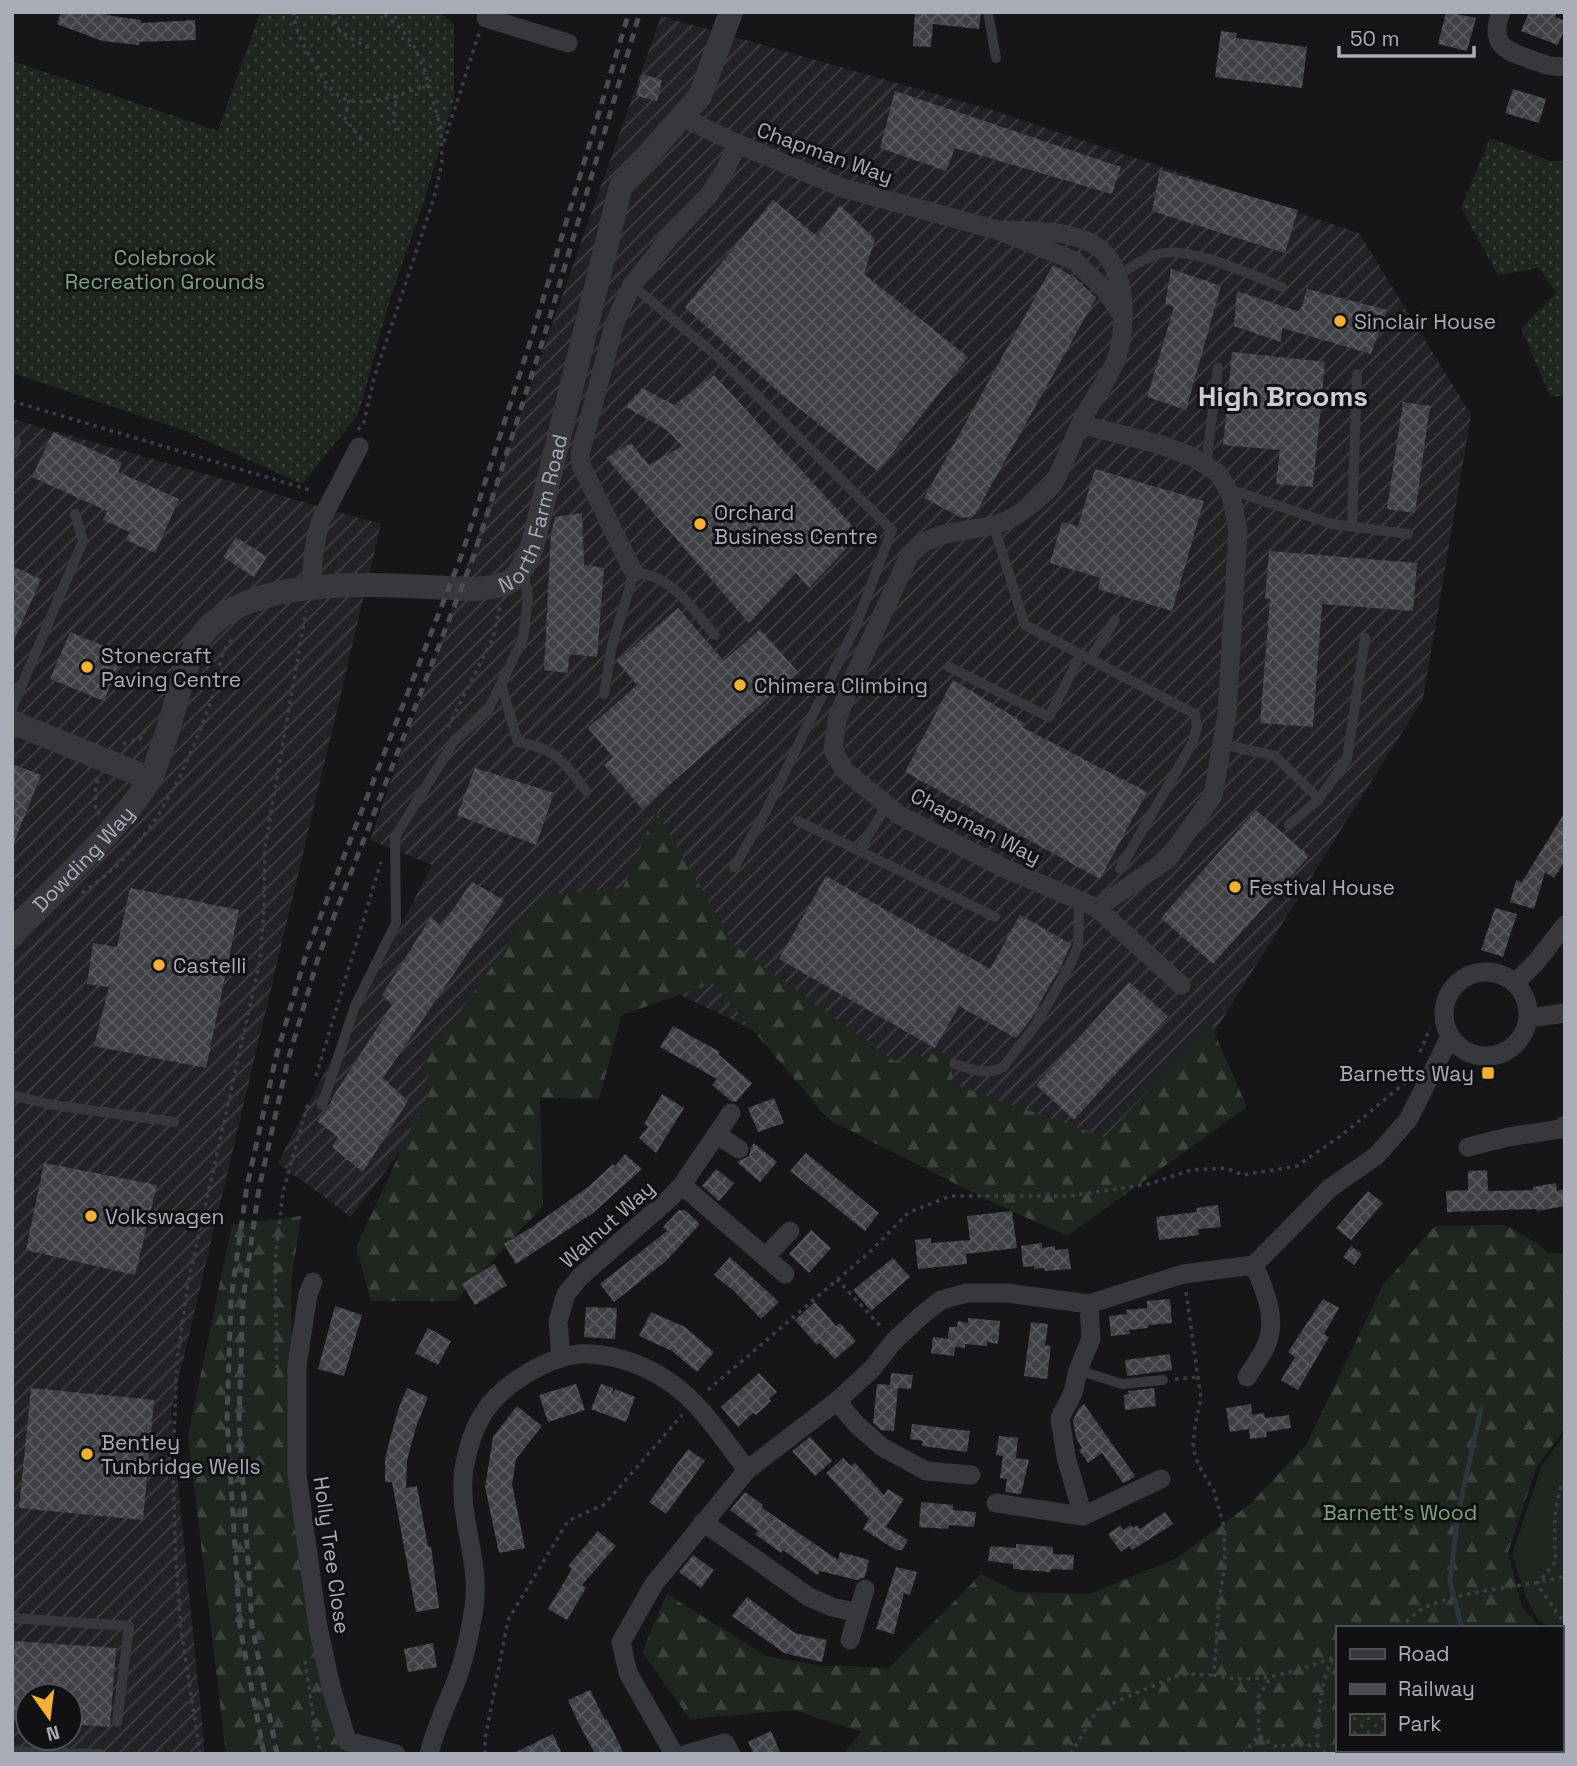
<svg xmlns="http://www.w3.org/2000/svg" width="1577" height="1766" font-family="'Space Grotesk',sans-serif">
<defs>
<pattern id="industrial-furrows" width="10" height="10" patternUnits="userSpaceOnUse" patternTransform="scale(1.75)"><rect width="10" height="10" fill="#222225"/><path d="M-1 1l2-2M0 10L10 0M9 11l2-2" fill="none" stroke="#3f3f43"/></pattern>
<pattern id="forest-firs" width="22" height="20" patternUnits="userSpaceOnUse" patternTransform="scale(1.75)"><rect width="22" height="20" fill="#1e261f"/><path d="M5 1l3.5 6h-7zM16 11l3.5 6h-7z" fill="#3c433d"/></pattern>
<pattern id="park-dots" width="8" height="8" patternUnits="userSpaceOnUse" patternTransform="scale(1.75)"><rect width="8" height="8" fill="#1e261f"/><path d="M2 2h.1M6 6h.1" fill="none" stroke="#3c433d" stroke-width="1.8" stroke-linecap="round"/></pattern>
<pattern id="building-cross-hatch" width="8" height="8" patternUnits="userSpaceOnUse" patternTransform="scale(1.75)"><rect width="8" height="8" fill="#404145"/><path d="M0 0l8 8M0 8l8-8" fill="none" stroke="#595a5e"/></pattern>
</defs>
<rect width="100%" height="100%" fill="#161618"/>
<path fill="url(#industrial-furrows)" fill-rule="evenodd" d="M661,16L992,110L1359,233L1471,415L1423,699L1109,1200L561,938L351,1217L278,1163L432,865L370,840Z
M12,419L381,524L171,1411L205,1754H12ZM28,1696H70V1738H28Z"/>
<path fill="#1e261f" d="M1565,1434V1642L1561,1639V1628H1549L1537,1618L1525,1596L1512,1554L1542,1465Z"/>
<path fill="url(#forest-firs)" d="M656,811L735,946L894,1061L950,1051L953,1084L1104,1137L1211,1025L1247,1107L1067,1236L988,1200L829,1120L713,983L622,1015L599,1099L540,1098L543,1206L455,1301H371L356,1247L432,1084L421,1067L542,895L623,888Z
M301,1216L291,1282L294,1442L350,1754H226L188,1435L232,1225Z
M1506,1225L1540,1245L1548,1253L1565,1254V1429L1537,1466L1508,1552L1522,1607L1540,1628H1337V1750H1561V1647L1565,1650V1754H844L861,1732L794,1710L690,1719L642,1652L667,1594L766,1656L820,1666H853L888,1669L981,1574L1016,1592L1090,1594L1177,1558L1250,1504L1306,1445L1383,1285L1435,1226Z"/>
<path fill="url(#park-dots)" d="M260,12H439L454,24V99L424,201L389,302L358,415L302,484L185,431L12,373V61L218,131Z
M1490,138L1550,161H1565V396H1550L1521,328L1556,293L1539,268L1498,275L1461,208Z"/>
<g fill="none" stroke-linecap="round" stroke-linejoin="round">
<path stroke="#2c353c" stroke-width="5" d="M1462,1628L1450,1582L1458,1514L1481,1408
M1491,1754V1750"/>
</g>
<path fill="url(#building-cross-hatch)" d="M61,12H99L112,16L141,20V23L195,20L196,40L139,42V45L102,41L57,24Z
M915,12H981L979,29L933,24L931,47L913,46Z
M1446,12L1476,18L1467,51L1438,44Z
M1529,12H1557L1555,17L1565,21V28L1558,45L1521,31Z
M1221,31L1237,33L1236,38L1307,47L1302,88L1215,77Z
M642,74L662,80L657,101L636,96Z
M1513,89L1546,99L1539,123L1505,113Z
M895,91L1121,167L1112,194L955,148L946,171L880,148Z
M1160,170L1298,210L1285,253L1152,211Z
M773,200L817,236L840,205L875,239L864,274L968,357L878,471L781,394L685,307Z
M1053,265L1074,277L1096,298L974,516L962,518L924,498Z
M1171,269L1221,286L1186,410L1147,397L1174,307L1165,304Z
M1307,289L1387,310L1371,354L1282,328L1281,342L1234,326L1237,291L1300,312Z
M1232,352L1325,362L1313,487L1276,484L1280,450L1223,445Z
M714,375L860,534L809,588L796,573L749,623L606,458L631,443L649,465L682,446L667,430L626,407L642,388L674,405Z
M1403,402L1430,406L1415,513L1387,509Z
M53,432L122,463L118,472L179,499L155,553L126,540L130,532L103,520L107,511L32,477Z
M1095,469L1204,501L1172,611L1098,589L1101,578L1050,563L1062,522L1078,526Z
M582,513L584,565L604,568L597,657L569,654L568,673L544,670L551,533L555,517Z
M236,537L267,557L254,577L223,557Z
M1269,551L1417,563L1413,611L1322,604L1313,727L1260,723L1270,599H1265Z
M12,566L41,579L12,645Z
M678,608L724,661L760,629L798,672L642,809L604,765L613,757L588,728L637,685L617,661Z
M70,632L123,654L104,701L50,679Z
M953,680L1024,723L1022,727L1147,792L1100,879L905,772Z
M12,764L41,775L13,845H12Z
M475,768L554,793L536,845L457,815Z
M1256,810L1309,856L1213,964L1161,918Z
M1565,812V861L1554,878L1545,872L1534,909L1510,902L1516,880L1522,882Z
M826,876L990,969L1020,915L1071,944L1062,964L1029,1022L1016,1038L959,1006L935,1048L779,959Z
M472,882L504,900L383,1078L408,1101L363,1172L332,1147L338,1137L317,1121L329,1108L332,1098L392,1005L382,995L431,917L441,926Z
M130,888L239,910L206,1068L94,1046L109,987L87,984L93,943L117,947Z
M1495,908L1517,914L1503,957L1481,950Z
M1129,982L1168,1016L1074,1120L1036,1085Z
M673,1026L720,1052L718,1054L752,1083L736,1102L731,1101L712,1085L717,1079L660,1047Z
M662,1094L684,1108L656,1153L639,1138L648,1127L644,1124Z
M774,1098L784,1123L758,1132L748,1108Z
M754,1143L777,1162L760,1182L737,1162L749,1156L751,1147Z
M806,1153L879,1213L865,1231L790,1171Z
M625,1154L642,1169L593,1213L516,1264L504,1244L532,1227L588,1187L613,1164L615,1166Z
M44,1163L157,1185L135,1275L26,1250Z
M716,1169L734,1183L719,1201L702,1186Z
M1487,1170L1488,1191L1533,1190V1187L1556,1183L1557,1191L1565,1189V1206L1537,1211L1536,1209L1447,1212L1446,1191L1468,1190V1171Z
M1368,1191L1383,1203L1351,1240L1336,1228Z
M1218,1205L1221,1227L1198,1229L1199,1235L1159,1240L1156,1217L1197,1212L1196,1208Z
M679,1210H685L700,1224L666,1261L614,1302L600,1284L667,1231L663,1227Z
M1012,1211L1017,1248L966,1254L967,1264L918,1269L915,1240L931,1238V1243L970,1240L967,1216Z
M811,1230L831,1248L809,1273L789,1254Z
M1042,1243V1248L1055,1246V1250L1068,1249L1071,1269L1045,1271L1044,1268L1034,1269V1266L1023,1267L1021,1246Z
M1351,1246L1362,1254L1354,1265L1343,1257Z
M730,1257L779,1302L761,1319L734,1291L714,1275Z
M893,1258L910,1277L871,1311L853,1290Z
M494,1264L507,1285L475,1305L462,1284Z
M1170,1299L1172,1323L1148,1325V1328L1129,1330L1130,1334L1111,1336L1109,1316L1127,1314L1126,1310L1147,1308V1301Z
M1323,1299L1339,1308L1324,1334L1329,1337L1298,1390L1281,1380L1295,1357L1288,1352Z
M815,1302L836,1326L840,1323L856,1341L835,1359L820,1343L817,1345L795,1320Z
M335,1306L362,1315L344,1376L318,1369Z
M586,1307L617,1308L615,1339L584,1337Z
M651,1312L685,1327L714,1352L697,1372L672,1351L639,1336Z
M968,1318L1000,1321L998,1344L987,1342V1346L965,1344V1348L955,1347L954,1356L931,1353L933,1337L948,1339L949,1327H957L958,1321L968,1323Z
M1031,1322L1048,1324L1045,1345L1051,1346L1047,1379L1024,1376Z
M428,1328L451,1341L438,1365L415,1353Z
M1170,1354L1172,1370L1127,1376L1125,1360Z
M759,1373L777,1392L769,1399L771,1401L756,1415L753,1413L738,1427L721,1407Z
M891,1373L913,1375L911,1389L898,1388L894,1431L881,1430L873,1423L877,1384L890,1385Z
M576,1384L585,1410L548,1422L539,1395Z
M601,1384L613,1388L612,1395L615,1389L635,1397L626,1422L591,1409Z
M31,1388L154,1400L143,1520L19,1508Z
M407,1388L428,1397L416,1427L407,1460L406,1488L417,1486L428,1547L431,1546L439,1608L416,1612L392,1482H385V1458L398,1410Z
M1154,1388L1156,1406L1125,1410L1124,1395L1129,1394L1128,1391Z
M1084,1404L1135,1476L1128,1481L1123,1483L1102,1453L1088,1463L1079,1450L1082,1448L1076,1438L1073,1420L1079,1408Z
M1251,1404L1252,1415L1264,1413L1265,1418L1289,1415L1291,1428L1266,1432L1267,1437L1250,1439L1249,1429L1230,1432L1226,1408Z
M517,1406L542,1426L516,1459L512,1484L525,1548L499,1553L485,1487L493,1437Z
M912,1424L970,1431L967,1452L922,1446L923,1441L910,1439Z
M999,1436L1018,1438L1016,1458L1029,1460L1021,1494L1005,1492L1007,1479L1000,1478L1003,1456L996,1455Z
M810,1437L832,1461L815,1476L792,1451Z
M688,1449L705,1461L666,1514L649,1502Z
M843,1458L851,1466L855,1463L884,1495L888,1489L904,1499L886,1527L908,1540L902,1550H896L863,1529L869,1519L826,1473Z
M745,1492L763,1505L761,1507L838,1560L840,1552L869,1560L865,1577L857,1580L820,1571L817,1575L783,1550L781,1553L755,1534L758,1531L730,1510Z
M921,1502L953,1505V1510L976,1512L974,1527L949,1525L948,1529L919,1527Z
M1165,1512L1173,1524L1132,1550L1129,1546L1121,1552L1108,1534L1120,1526L1123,1530L1131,1525L1133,1528L1137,1525L1140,1529Z
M598,1531L616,1546L582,1585L586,1588L567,1620L548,1609L572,1569L568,1566Z
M1016,1544L1053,1547V1554L1074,1555L1073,1570L1051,1569L1050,1572L1013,1569V1564L988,1561L990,1546L1016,1548Z
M693,1555L714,1570L701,1588L679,1572Z
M896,1567L917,1572L910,1595L904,1593L894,1634L876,1629Z
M747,1597L795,1633L827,1640L822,1662L784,1653L732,1616Z
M12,1641L116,1648L110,1727L70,1724V1696H28V1721L12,1720Z
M433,1643L437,1667L408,1672L404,1649Z
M590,1690L605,1720L607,1719L624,1754H595L578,1722L568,1700Z
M771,1731L781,1754H754L748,1742Z
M553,1734L562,1754H512Z"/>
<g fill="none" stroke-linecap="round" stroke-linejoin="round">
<path stroke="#3d3f44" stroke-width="3.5" stroke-dasharray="3.5 5" stroke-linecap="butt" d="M293,12C296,33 305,49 316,67C321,74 325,83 331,89C355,116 401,93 428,85
M333,12L336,27L347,36L378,53
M397,95L393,120L399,130
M349,100L345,118L365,145
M444,142L479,33
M12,401L313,491
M358,430L364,422L374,378L434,198L442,163L441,130L425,71L415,48L403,31L382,12
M448,727L493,638L500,606
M123,744L140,739L145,731
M98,780C93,789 97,799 95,810L100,814
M82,893C92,885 103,878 112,870C161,826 188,764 210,703C218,683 217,654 233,638
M1420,1052L1430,1028
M316,1076L381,862
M837,1279L883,1329
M1186,1292L1201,1398L1195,1425L1193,1448L1199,1466L1214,1491L1224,1527L1225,1565L1219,1600L1214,1675C1256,1686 1297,1671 1337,1656
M277,1368L275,1261L283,1192L308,1103
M1175,1379L1199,1377
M708,1390L872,1250L908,1213L950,1196H1070L1149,1184L1191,1170L1226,1168L1243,1175L1297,1166L1342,1135L1407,1081
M1565,1479C1552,1503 1554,1535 1556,1561L1537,1584L1565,1624
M1400,1628C1408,1621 1417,1611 1426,1607C1468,1588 1520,1589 1565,1576
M305,1661L315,1729L321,1754
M1269,1680L1258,1697L1259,1735L1274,1746L1317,1745C1319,1717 1319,1684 1333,1659
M1317,1745L1326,1754
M200,1754L181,1629L175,1547L173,1464L177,1360L188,1283L260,961L264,908L265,847L306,611
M485,1754V1739L508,1620L568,1521L605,1504L682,1415
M1071,1754L1097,1710L1181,1674L1214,1675
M1243,1754L1259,1735"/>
<path stroke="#37383d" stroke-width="10" d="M988,12L996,58
M1117,276C1129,269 1142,259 1155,255C1186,243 1251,275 1282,287
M632,285L718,357L892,530L855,628L763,817L734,867
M12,451L16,442
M1206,465L1218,368
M1229,489L1332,524L1408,534
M1352,526L1357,374
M994,527L1025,625L1195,714L1197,727L1192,744L1120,869
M1090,659L1115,620
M949,667L1049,717L1081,654
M501,684L518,742C557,749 563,761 586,791
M604,694L612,645L634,573C671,573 693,610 715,635
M12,708L83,541L75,514
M1222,744L1275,756L1319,799
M798,821L995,917
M1289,825L1319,799L1347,759L1365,638
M859,850L887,805
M954,1064C972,1069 986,1076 1003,1067L1035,1026L1069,967L1078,946L1079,901
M12,1095L53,1105L174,1122
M322,1105L355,1006L396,923L395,837L454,741L488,710L523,639L528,598L524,573
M1078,1370L1122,1384L1163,1380
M12,1618L129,1626L117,1722
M12,1751L101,1754"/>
<path stroke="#37383d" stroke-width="19" d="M487,12L486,18L568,43
M1501,12C1489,45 1504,50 1532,60C1543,64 1553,68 1565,66
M682,117L738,144L843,188L997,230L1075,261L1106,291L1123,317
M997,230C1027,231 1058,229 1087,241C1129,258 1128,324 1116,360C1109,378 1096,394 1087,411C1074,434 1066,462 1053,484C1047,493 1034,502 1025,509C992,536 956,524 925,542C919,545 914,552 909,556L851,683L837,720L833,750L844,770L899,815L1006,869L1097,908L1181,985
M1080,424L1158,444L1193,457L1218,473L1231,495L1238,531L1227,714L1213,796L1168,859L1097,908
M634,573L581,465L580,454L615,322L632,285L669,238L709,195L725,170L738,144
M311,587L314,549L320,522L359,447
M1444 1014a42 42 0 1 1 84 0a42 42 0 1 1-84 0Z
M1515,983L1537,961L1565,925
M1529,1018L1565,1013
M717,1135L739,1149
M1468,1147L1508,1137L1560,1129L1565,1125
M682,1185L785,1274
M765,1257L790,1231
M313,1282L308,1294L297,1366V1474L318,1627L331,1687L347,1741L396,1754
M1089,1304L1091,1339L1078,1370L1073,1393L1060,1418L1066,1457L1083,1516L1161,1479
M561,1358L558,1321L566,1294L580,1277L670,1198L682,1185L731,1113
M1247,1377C1255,1364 1268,1348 1270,1332C1274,1310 1262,1284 1254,1265
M837,1401L856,1424L882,1447L926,1471L971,1475
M996,1503L1083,1516
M703,1522L809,1597L832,1607L858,1613
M850,1640L865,1589
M429,1754C435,1729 445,1708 455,1684C465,1659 470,1633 474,1607C481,1561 457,1515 464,1469C467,1451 473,1430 483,1414C501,1384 555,1351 591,1354C618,1356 642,1364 665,1379C699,1400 723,1439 747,1470
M674,1754L628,1673L621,1642L654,1584L747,1470L837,1401L872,1369L894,1341L922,1315L941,1300L967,1293H1007L1089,1304L1183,1274L1254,1265L1330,1188L1376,1156L1408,1120L1450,1037
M687,1754L725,1743L731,1754"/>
<g stroke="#37383d" stroke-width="24">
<path d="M12,722L151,779"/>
<path id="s1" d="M12,936C55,882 111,840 149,781C154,774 156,764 159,756C172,723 178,688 191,655C225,564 397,587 474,589C511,586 518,582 532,547L621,186L700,96L731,12"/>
</g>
<path stroke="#4a4c52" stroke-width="5" stroke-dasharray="9 7" stroke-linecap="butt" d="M264,1754L240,1627L227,1419L231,1299L247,1186L276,1057L307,951L462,554L533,333L629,12
M277,1754L252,1625L239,1419L243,1300L259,1188L288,1060L319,955L473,558L544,337L640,12"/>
</g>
<g fill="#f2b134" stroke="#111113" stroke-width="2.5">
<circle cx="1340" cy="321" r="7"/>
<circle cx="700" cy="524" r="7"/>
<circle cx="87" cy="667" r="7"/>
<circle cx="740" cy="685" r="7"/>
<circle cx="1235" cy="887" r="7"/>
<circle cx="159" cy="965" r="7"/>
<rect x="1481" y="1066" width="14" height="14" rx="3.5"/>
<circle cx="91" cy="1216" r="7"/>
<circle cx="87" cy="1454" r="7"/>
</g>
<g text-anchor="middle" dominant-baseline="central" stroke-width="6" stroke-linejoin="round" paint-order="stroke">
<g font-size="21" fill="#a8adb8" stroke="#111113">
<text transform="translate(825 153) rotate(20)">Chapman Way</text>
<text stroke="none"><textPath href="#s1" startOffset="758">North Farm Road</textPath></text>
<text transform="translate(976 826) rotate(27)">Chapman Way</text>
<text stroke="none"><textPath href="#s1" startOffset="105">Dowding Way</textPath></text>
<text transform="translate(607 1224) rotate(-42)">Walnut Way</text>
<text transform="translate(332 1555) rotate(82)">Holly Tree Close</text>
</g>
<g font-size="21" fill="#7fa381" stroke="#111113">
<text x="165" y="257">Colebrook<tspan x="165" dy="24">Recreation Grounds</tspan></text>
<text x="1400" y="1512">Barnett's Wood</text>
</g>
<g font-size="21" fill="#a8adb8" stroke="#111113" text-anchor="start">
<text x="1354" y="321">Sinclair House</text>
<text x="714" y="512">Orchard<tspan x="714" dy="24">Business Centre</tspan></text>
<text x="101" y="655">Stonecraft<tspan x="101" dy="24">Paving Centre</tspan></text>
<text x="754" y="685">Chimera Climbing</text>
<text x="1249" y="887">Festival House</text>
<text x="173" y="965">Castelli</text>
<text x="1474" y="1073" text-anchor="end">Barnetts Way</text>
<text x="105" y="1216">Volkswagen</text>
<text x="101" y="1442">Bentley<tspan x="101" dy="24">Tunbridge Wells</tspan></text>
</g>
<g font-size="28" font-weight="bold" fill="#c9ccd4" stroke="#111113">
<text x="1283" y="396">High Brooms</text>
</g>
</g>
<rect width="1577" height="1766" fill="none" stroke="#a8adb8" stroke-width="28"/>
<rect x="1336" y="1626" width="228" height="126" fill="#111113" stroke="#4d4f55" stroke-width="2"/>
<rect x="1350" y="1649" width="35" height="10" fill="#37383d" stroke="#4d4f55" stroke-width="2"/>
<text x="1398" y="1661" font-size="21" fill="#a8adb8">Road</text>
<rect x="1350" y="1684" width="35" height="10" fill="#4a4c52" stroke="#4d4f55" stroke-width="2"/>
<text x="1398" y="1696" font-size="21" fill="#a8adb8">Railway</text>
<rect x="1350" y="1714" width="35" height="21" fill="url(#park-dots)" stroke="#4d4f55" stroke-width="2"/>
<text x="1398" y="1731" font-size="21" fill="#a8adb8">Park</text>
<g transform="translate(49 1717) rotate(166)"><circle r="33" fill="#111113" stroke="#4d4f55" stroke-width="2"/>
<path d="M0-5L12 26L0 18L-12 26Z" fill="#f2b134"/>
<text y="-10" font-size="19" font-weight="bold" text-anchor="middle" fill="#a8adb8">N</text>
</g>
<path d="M1339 46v10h135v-10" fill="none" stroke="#a8adb8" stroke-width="3.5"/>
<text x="1350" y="46" font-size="21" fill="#a8adb8" stroke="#111113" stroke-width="5" paint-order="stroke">50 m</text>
</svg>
